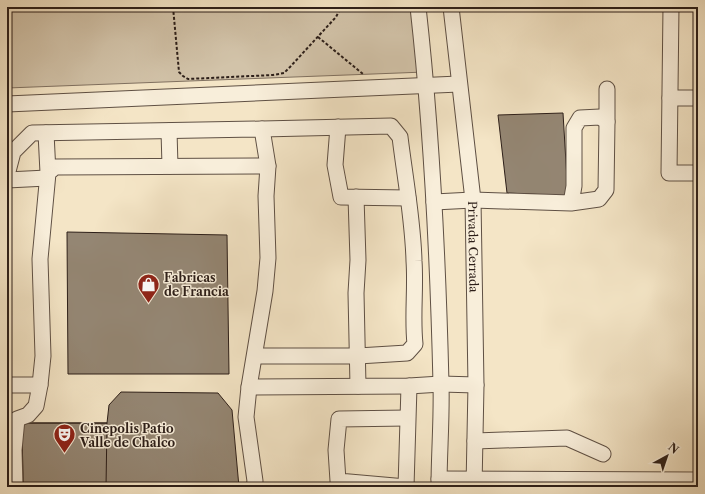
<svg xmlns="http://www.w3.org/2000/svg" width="705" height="494" font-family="'Libre Caslon Text',serif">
<rect width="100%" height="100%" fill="#f4e5c6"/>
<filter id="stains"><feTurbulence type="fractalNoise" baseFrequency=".005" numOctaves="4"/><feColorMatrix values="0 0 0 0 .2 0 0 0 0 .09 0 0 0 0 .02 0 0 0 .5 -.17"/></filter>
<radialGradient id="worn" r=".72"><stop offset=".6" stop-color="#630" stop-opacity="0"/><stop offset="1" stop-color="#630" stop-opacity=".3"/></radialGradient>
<path fill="#d2c3a9" stroke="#807161" d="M7,7H415L425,72L7,88Z"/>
<path fill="#948673" stroke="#2d1f19" d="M563,113L568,196L507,193L498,115Z
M67,232L227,235L229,374H68Z
M121,392L218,393L232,410L239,487H23L22,423H107L109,405Z
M22,423H107L106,487H23Z"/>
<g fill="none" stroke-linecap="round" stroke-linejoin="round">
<defs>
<g id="minor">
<path d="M418,7C432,132 438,258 441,384C442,418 439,453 439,487"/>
<path id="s1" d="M451,7L473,200L476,385L474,487"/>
<path d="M671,7L669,173H698"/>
<path d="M607,89V122"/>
<path d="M670,98H698"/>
<path d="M7,104L459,84"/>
<path d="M338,127L335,165L341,197L408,198"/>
<path d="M169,131L170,166"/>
<path d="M46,133L48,173"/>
<path d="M7,175L13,152L32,133L262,129L268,166L266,196L268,258L265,291L249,387L246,417L255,481L254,487"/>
<path d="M7,180L47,178"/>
<path d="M356,197L358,260L356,293L358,386"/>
<path d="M434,202L473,200L571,203L599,199L606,190L607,122L600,117L580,118L574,128V186L571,203"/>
<path d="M255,356H358L407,353L415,344C412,316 416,289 414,261C413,220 405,178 400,137L391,126L262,129"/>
<path d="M7,385H40"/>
<path d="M249,387L409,386L441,384L476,385"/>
<path d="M475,441L567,438L603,454"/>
<path d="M439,479L698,480"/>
<path d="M15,487L14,450L17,419L28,415L36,406L40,385L43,356L40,259L48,173L55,167L268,166"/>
<path d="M406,487L338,481L336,450L339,419L407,418"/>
<path d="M406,487L409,386"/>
</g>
</defs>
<use href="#minor" stroke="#5f5044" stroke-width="17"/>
<path stroke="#2d1f19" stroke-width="2" stroke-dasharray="3 2" stroke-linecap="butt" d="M173,7L179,72L183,76L188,79L273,75L284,73L290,67L336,17L341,7
M318,37L363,74"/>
<use href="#minor" stroke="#f8eeda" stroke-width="15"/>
</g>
<defs>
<symbol id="shop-pin" viewBox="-11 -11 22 30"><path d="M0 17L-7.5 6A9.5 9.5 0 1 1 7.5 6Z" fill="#8f2418" stroke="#f8eeda"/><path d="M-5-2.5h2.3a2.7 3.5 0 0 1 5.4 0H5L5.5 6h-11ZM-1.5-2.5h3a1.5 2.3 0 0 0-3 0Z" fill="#fff"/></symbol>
<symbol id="theatre-pin" viewBox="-11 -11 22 30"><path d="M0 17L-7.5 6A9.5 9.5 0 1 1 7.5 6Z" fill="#8f2418" stroke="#f8eeda"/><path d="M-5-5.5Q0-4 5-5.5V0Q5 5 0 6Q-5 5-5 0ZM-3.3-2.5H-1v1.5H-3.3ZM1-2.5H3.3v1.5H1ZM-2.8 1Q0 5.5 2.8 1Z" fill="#fff"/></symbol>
</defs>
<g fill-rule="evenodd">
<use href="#shop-pin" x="136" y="272" width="25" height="34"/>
<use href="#theatre-pin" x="52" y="422" width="25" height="34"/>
</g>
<g text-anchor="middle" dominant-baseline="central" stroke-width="3" stroke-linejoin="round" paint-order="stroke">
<g font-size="12" fill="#2d1f19" stroke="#f8eeda">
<text stroke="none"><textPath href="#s1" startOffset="241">Privada Cerrada</textPath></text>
</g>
<g font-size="12" font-weight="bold" fill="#2d1f19" stroke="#f8eeda" text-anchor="start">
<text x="164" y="277">Fabricas<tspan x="164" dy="14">de Francia</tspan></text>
<text x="80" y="428">Cinepolis Patio<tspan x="80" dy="14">Valle de Chalco</tspan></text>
</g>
</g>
<rect width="705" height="494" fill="none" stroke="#f4e5c6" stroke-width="24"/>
<rect x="8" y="8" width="689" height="478" fill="none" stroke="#2d1f19" stroke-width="2"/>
<rect x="12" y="12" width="681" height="470" fill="none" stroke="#2d1f19"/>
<g transform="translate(667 456) rotate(40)" stroke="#f8eeda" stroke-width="3" paint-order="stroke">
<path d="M0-3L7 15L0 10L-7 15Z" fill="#2d1f19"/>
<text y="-6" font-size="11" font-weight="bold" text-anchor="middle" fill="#2d1f19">N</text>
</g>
<rect width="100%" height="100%" filter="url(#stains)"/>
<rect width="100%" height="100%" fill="url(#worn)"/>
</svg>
